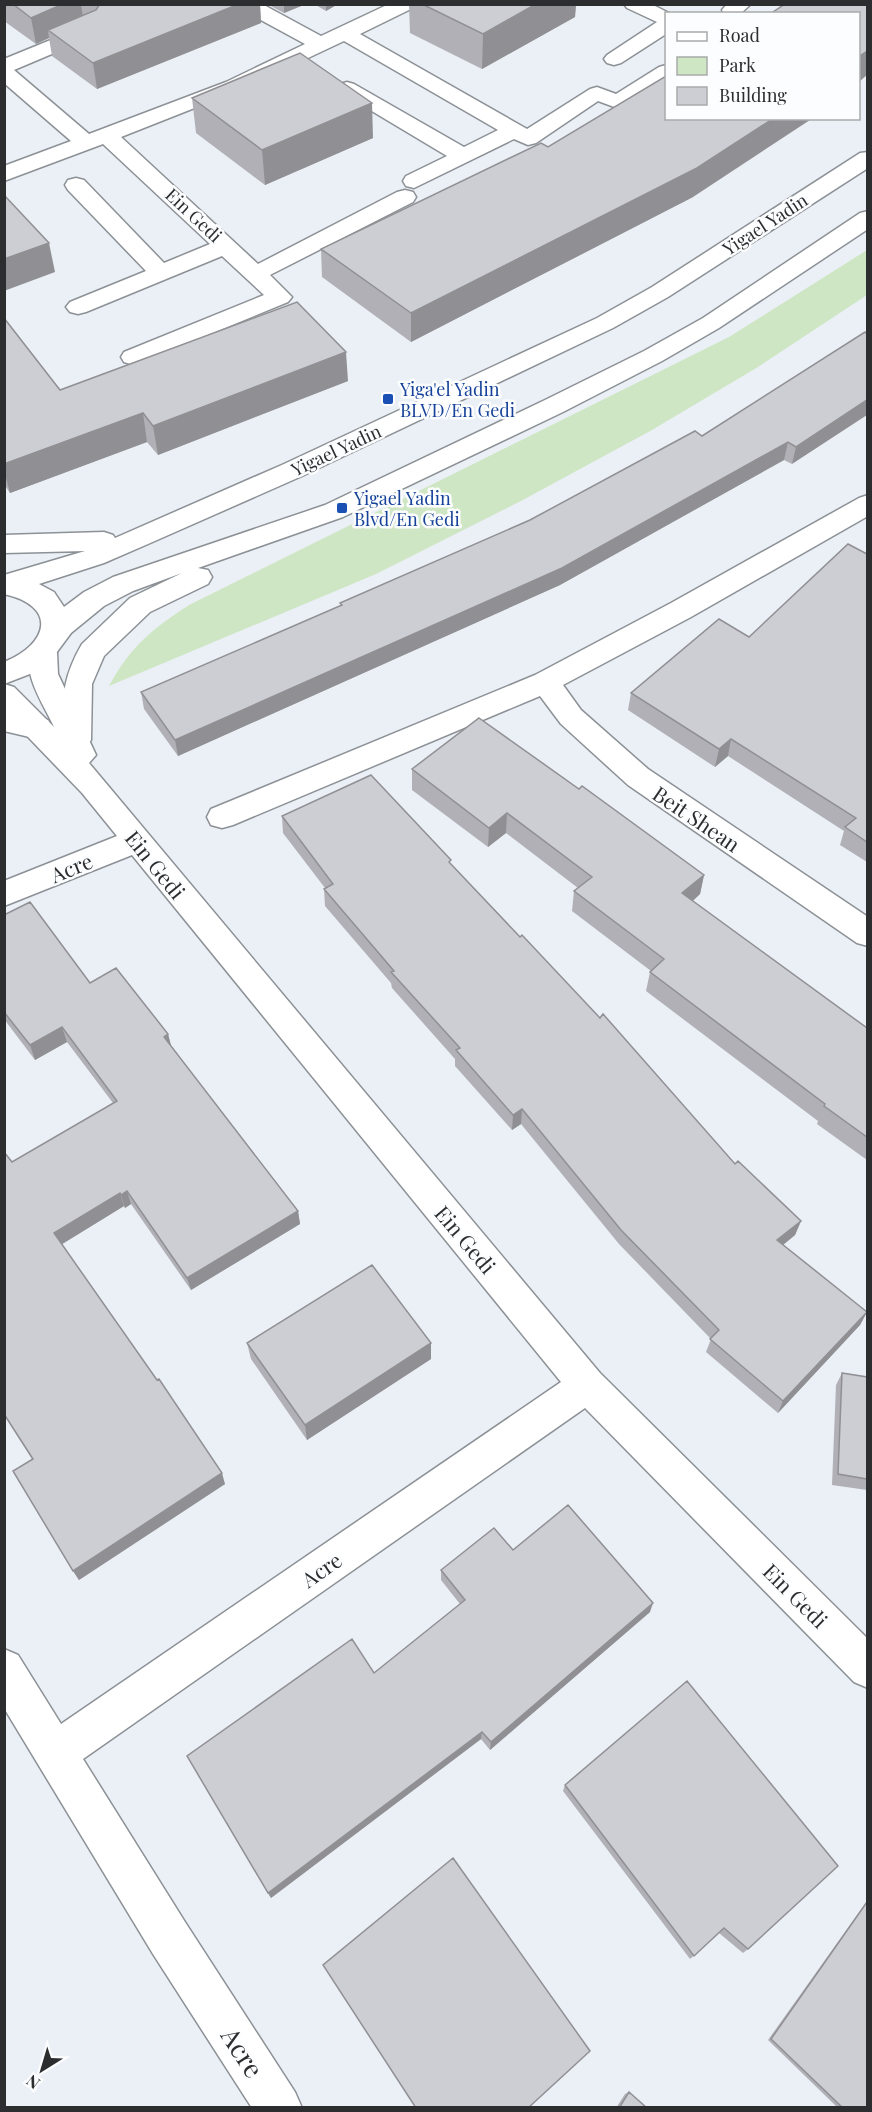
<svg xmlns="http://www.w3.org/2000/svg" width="872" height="2112" font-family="'Playfair Display',serif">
<rect width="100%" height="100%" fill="#eaf0f6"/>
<path fill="#cfe6c4" d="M867,250V295L758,367L652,430L521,501L376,574L109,686C131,646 151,630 189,605L729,337Z"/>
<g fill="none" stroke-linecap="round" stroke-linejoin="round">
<defs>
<path id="minor" d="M236,4H262L321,36L389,4H416L413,8L360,34L527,129L590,89L597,87L616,94L659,67L666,65V80L625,107L617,108L598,101L536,143L528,145L514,139L414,188L406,186L403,181L406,176L447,156L340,92L336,88L340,84L347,82L354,84L464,147L498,130L344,41L240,90L121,137L258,264L397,192L405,190L413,192L416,197L413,202L270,275L292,297L288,302L142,362L133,365L124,362L121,357L124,352L264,295L222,256L86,312L78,314L70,312L66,307L70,302L146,271L68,190L65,185L68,180L76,178L84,180L164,263L210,244L103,144L4,181V166L71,141L4,83V59L85,26H99L102,30L99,34L14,70L89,134L226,82L305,44L239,8Z
M624,4H651L671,14H666V34L621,63L614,65L607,63L604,59L607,55L657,22L627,8Z
M727,4H751L740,14H724L722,10Z
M868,495V516L691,617L563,685L581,710L648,769L868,917V946L857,943L628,785L561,724L540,696L233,825L222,828L211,825L207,817L211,809L535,675L671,603L859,498Z
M43,643L53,646L57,653L58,674L96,755L89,763L600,1373L868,1639V1688L854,1682L585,1408L83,1759L185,1922L295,2092L302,2108H252L153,1954L4,1708V1649L18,1655L61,1724L561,1382L132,855L4,906V881L117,836L82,793L4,712V684L14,687L54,727C44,705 19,670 33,646Z"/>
<path id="major" d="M868,152V168L668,297L613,328L302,476L148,544L104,563L39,584L54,592L64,607L84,592L113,577L325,505L545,400L644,351L703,318L860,213L868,211V229L719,328L662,361L563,412L343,517L198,568L208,570L212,577L208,584L150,612L104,656L92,684L91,740L86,748L76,751L66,748L61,740C63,701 61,680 82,644L130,598L182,573L133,591L104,606L71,633L51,660L35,672L4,684V662C49,644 58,606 4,594V575L85,551L4,553V535L104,532L113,535L115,538L284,464L597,318L652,287L860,153Z
M4,710L48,720L52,728L48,736L38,739L4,731Z"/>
</defs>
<use href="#minor" stroke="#8c9196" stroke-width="3"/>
<use href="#major" stroke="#8c9196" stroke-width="3"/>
<use href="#minor" fill="#fff" fill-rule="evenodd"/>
<use href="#major" fill="#fff" fill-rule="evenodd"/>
</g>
<path fill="#b0b0b6" d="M4,4H260L261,23L97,89L52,56L49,38L36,44L4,21Z
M267,4H306L284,13Z
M314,4H338L326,11Z
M409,4H576L575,17L482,69L410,33Z
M192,98L373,138L265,185L196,133Z
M548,147L693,197L411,342L322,277L321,249Z
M4,318L60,390L348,381L158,455L147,442L10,493L4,484Z
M865,332L792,464L784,460L560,585L178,756L144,709L141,692L341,606L340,603L530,520L702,436Z
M867,554V862L840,845L844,831L728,756L715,767L628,710L631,693L749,637Z
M412,769L579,789L704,875L700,894L693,901L867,1028V1160L817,1124L818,1121L646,991L650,972L651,971L572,911L574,891L578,888L506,833L488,847L412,790Z
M282,816L451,865L735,1164L801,1221L795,1235L783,1245L867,1312L860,1325L778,1413L706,1352L711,1339L619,1244L521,1124L512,1130L455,1066V1059L392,988L391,983L325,906L324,889L325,888L283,833Z
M4,915L90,983L168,1034L171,1046L298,1211L300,1224L191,1290L131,1204L125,1208L124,1206L62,1244L225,1484L79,1580L13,1471L32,1459L4,1415V1152L12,1162L113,1103L67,1042L35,1060L4,1019Z
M247,1343H431V1359L307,1440L251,1359Z
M842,1373L867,1377V1490L832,1485L836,1385Z
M513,1550L650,1612L490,1750L481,1739L271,1898L187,1756L374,1673L460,1604L441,1580V1570Z
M565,1785L748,1949L743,1953L719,1933L690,1959L563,1791Z
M867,1902V2108H838L768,2040L865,1904Z
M323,1965L528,2108H416Z
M629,2092L647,2108H616L625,2094Z"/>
<path fill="#909094" d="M63,4H81L84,24L48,30L49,38L36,44L31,18Z
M239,4H260L261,23L97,89L93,63Z
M284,4H306L284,13Z
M326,4H338L326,11Z
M536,4H576L575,17L482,69L483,34Z
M867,51V75L860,81L858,86V57Z
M372,103L373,138L265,185L262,150Z
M774,118H813L693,197L411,342V313Z
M49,243L55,272L4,291V259Z
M346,352L348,381L158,455L153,426Z
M867,400V415L792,464L796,447Z
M143,413L147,442L10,493L4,470V464Z
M788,442L784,460L560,585L178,756L175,740Z
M731,739L728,756L715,767L719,749Z
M507,813L506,833L488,847L489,828Z
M704,875L700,894L679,913L682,893Z
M62,1027L67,1042L35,1060L30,1045Z
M168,1034L172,1049L164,1037Z
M522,1109L521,1124L512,1130L513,1115Z
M127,1191L131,1204L125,1208L121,1195Z
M120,1193L124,1206L59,1246L54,1233Z
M298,1211L300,1224L191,1290L187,1278Z
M801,1221L795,1235L772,1254L777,1240Z
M867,1312L860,1325L778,1413L783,1401Z
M431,1343V1359L307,1440L305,1425Z
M222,1473L225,1484L79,1580L73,1571Z
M653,1603L650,1612L490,1750L491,1742Z
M482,1732L481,1739L271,1898L268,1893Z"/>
<path fill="#cdcdd4" stroke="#909094" stroke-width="1.5" d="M13,4H63L31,18Z
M100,4H239L93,63L48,30L96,10Z
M422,4H536L483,34Z
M785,4H867V51L858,57V14H770Z
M300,53L372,103L262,150L192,98Z
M858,59L863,61L858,64Z
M666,76V118H774L697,168L411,313L321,249L541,143L548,147Z
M4,195L49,243L4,259Z
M297,302L346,352L153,426L143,413L4,464V318L60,390Z
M865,332L867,334V400L796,447L788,442L562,568L175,740L141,692L342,605L340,603L530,520L695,431L702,436Z
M848,544L867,554V842L845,827L856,818L731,739L719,749L631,693L719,619L749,637Z
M479,718L579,789L582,786L704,875L682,893L867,1028V1137L824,1106L825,1104L650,972L664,959L574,891L592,877L507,813L489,828L412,769Z
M371,775L451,860L449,862L520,937L522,935L600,1018L603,1014L735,1164L738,1161L801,1221L777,1240L867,1312L783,1401L710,1339L719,1330L621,1230L522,1109L513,1115L456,1050L460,1048L391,972L394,971L324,889L333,884L282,816Z
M30,902L90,983L116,968L168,1034L164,1037L298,1211L187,1278L127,1191L121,1195L120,1193L54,1233L157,1380L159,1379L222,1473L73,1571L13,1471L33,1459L4,1414V1152L12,1162L117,1101L62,1027L30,1045L4,1012V915Z
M372,1265L431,1343L305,1425L247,1343Z
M842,1373L867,1377V1479L838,1474Z
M568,1505L653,1603L491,1742L482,1732L268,1893L187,1756L352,1639L374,1673L465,1600L441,1570L494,1528L513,1550Z
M687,1681L838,1866L748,1949L724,1928L694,1956L565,1785Z
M453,1858L590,2051L528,2108H416L323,1965Z
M867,1902V2108H843L771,2039Z
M629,2092L647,2108H619Z"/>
<g fill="#1a4fb4" stroke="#fcfdfe" stroke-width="2">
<rect x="382" y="393" width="12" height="12" rx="3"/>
<rect x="336" y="502" width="12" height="12" rx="3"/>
</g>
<g text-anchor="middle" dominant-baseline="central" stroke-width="5" stroke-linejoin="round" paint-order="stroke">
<g font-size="18" fill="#2b2d2f" stroke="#fcfdfe">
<text transform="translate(194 215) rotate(43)">Ein Gedi</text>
<text transform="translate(765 224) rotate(-33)">Yigael Yadin</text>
<text transform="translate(336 450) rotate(-25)">Yigael Yadin</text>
</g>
<g font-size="18" fill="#164399" stroke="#fcfdfe" text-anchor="start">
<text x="400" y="389">Yiga'el Yadin<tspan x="400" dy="21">BLVD/En Gedi</tspan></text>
<text x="354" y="498">Yigael Yadin<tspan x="354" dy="21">Blvd/En Gedi</tspan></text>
</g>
<g font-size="21" fill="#2b2d2f" stroke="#fcfdfe">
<text transform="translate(697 818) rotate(34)">Beit Shean</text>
<text transform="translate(156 864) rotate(51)">Ein Gedi</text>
<text transform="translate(71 867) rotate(-22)">Acre</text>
<text transform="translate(466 1239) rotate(50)">Ein Gedi</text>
<text transform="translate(321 1569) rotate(-35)">Acre</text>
<text transform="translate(796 1595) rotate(45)">Ein Gedi</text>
</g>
<g font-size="26" fill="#2b2d2f" stroke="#fcfdfe">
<text transform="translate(243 2052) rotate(57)">Acre</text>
</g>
</g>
<rect width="872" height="2112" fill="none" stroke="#2b2d2f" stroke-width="12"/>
<rect x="665" y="12" width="195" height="108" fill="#fcfdfe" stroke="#a8aaab" stroke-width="1.5"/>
<rect x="677" y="32" width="30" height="9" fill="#ffffff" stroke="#a8aaab" stroke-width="1.5"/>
<text x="719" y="42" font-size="18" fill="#2b2d2f">Road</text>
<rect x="677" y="57" width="30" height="18" fill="#cfe6c4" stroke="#a8aaab" stroke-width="1.5"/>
<text x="719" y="72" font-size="18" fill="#2b2d2f">Park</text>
<rect x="677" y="87" width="30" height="18" fill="#cdcdd4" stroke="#a8aaab" stroke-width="1.5"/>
<text x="719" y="102" font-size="18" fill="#2b2d2f">Building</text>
<g transform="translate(42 2070) rotate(217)" stroke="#fcfdfe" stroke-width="4.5" paint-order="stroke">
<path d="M0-4.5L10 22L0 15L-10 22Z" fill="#2b2d2f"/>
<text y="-9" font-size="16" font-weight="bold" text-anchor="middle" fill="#2b2d2f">N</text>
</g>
</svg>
